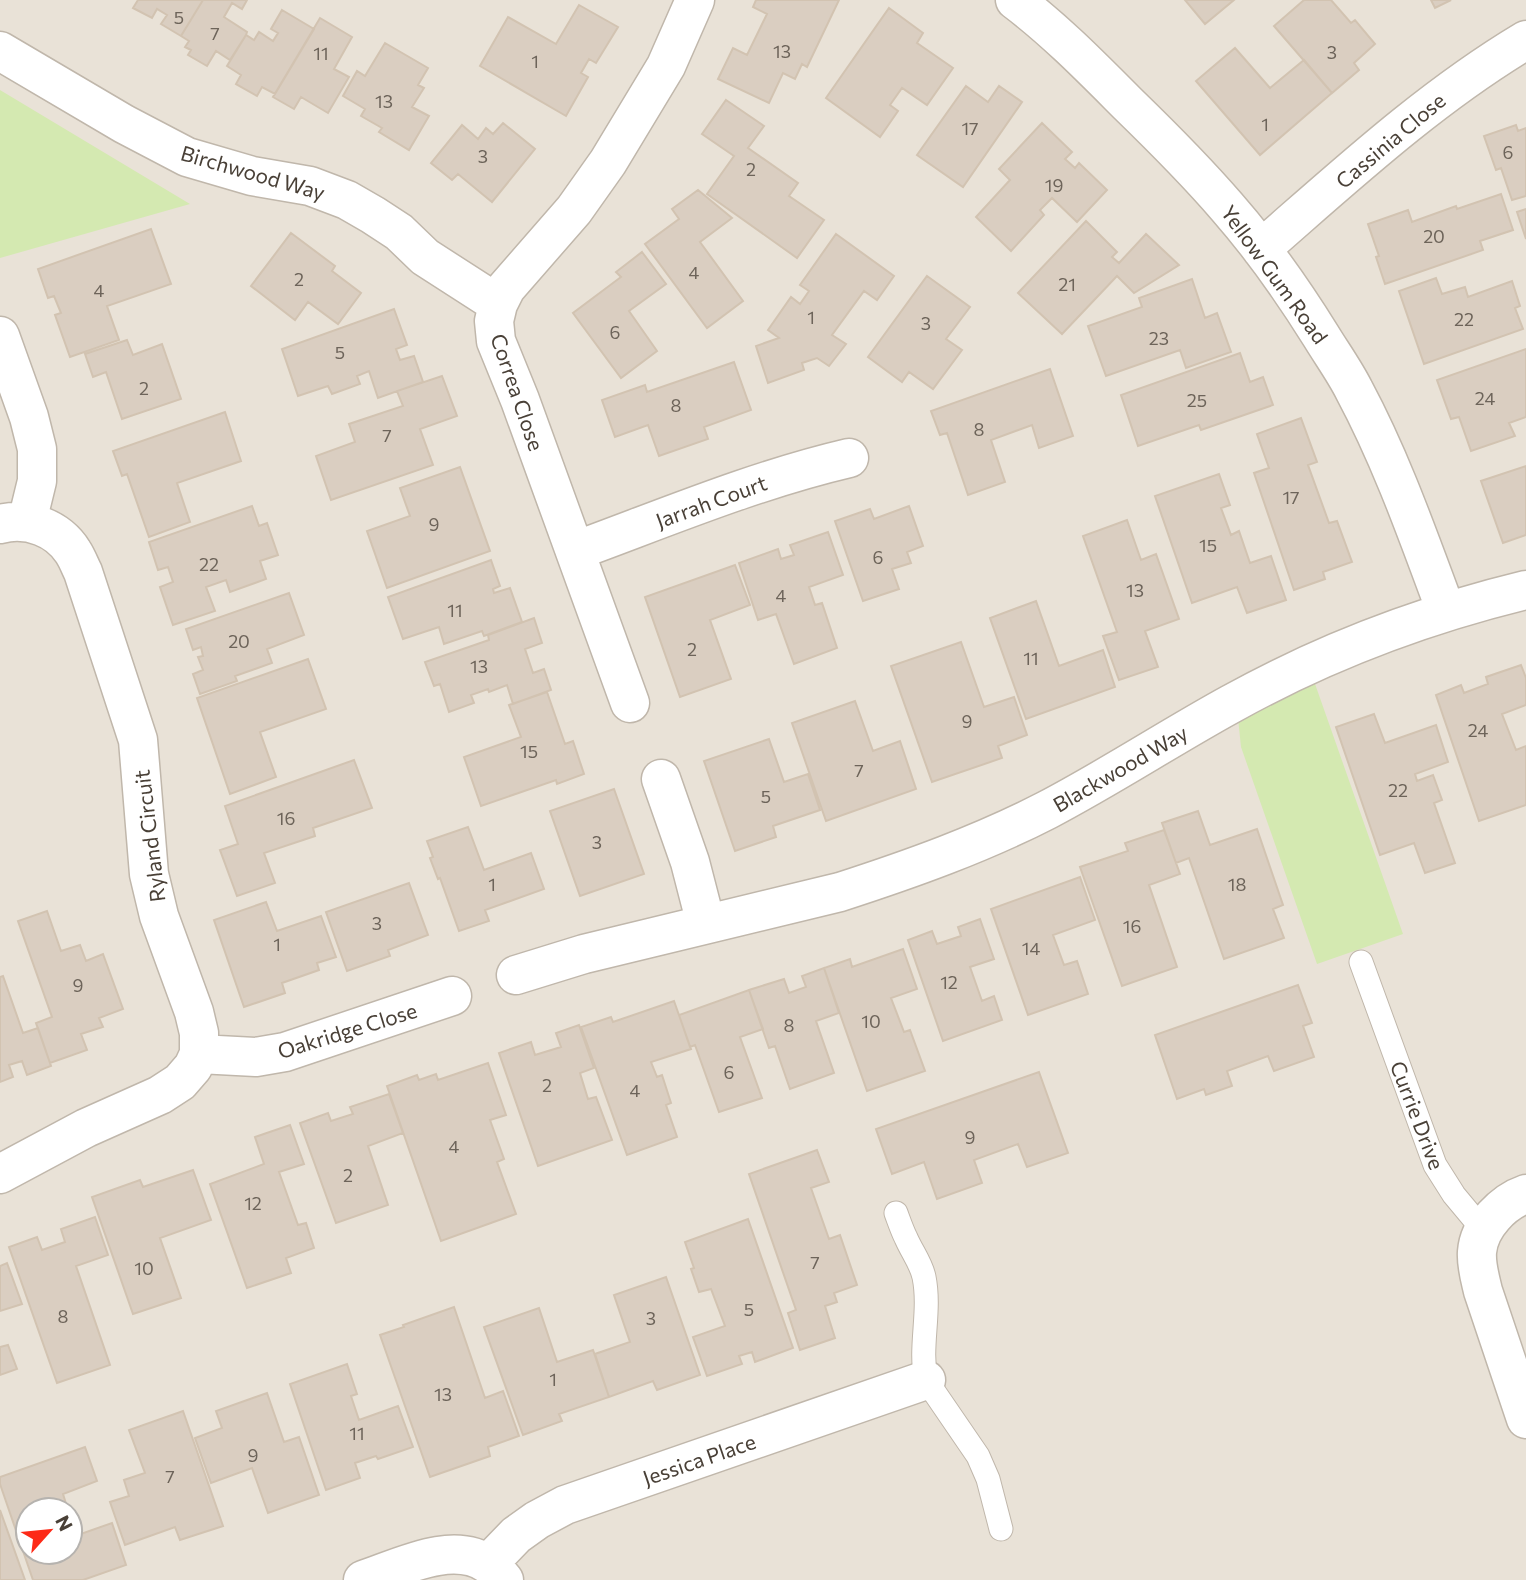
<svg xmlns="http://www.w3.org/2000/svg" width="1526" height="1580" font-family="Commissioner,sans-serif">
<rect width="100%" height="100%" fill="#f5f0e9"/>
<path fill="#e9e2d7" fill-rule="evenodd" d="M0,0H1526V1580H0ZM28,1510H70V1552H28Z"/>
<path fill="#d4e9b1" d="M0,90L190,204L0,258Z
M1314,681L1403,934L1317,964L1241,747L1238,718Z"/>
<path fill="#dacec1" stroke="#d2c3b1" stroke-width="2" d="M138,0H203L181,36L161,24L167,15L157,9L152,18L133,8Z
M203,0H247L242,9L232,3L224,17L247,32L246,35L230,60L216,51L207,66L188,55L191,50L185,47L189,41L181,36Z
M756,0H839L807,67L802,64L795,79L783,73L769,103L718,79L733,48L747,55L767,14L753,7Z
M1185,0H1234L1205,24Z
M1304,0H1331L1351,23L1355,20L1375,44L1354,63L1359,70L1332,93L1274,26Z
M1431,0H1451L1435,8Z
M579,5L618,27L596,63L589,59L581,73L588,77L566,116L480,66L508,17L556,44Z
M889,8L923,33L917,43L953,68L927,105L902,88L890,105L898,111L880,137L826,98Z
M282,10L314,29L275,94L262,87L257,96L236,84L241,75L227,66L246,35L254,40L259,32L273,41L278,33L271,29Z
M320,18L352,37L334,69L349,77L328,113L301,97L294,109L273,97Z
M385,43L428,68L418,85L424,88L412,107L429,116L409,150L379,132L382,128L361,116L365,109L343,96L357,71L365,76Z
M1235,48L1270,88L1304,60L1332,93L1260,155L1196,81Z
M966,86L988,102L999,86L1022,102L963,187L917,155Z
M726,100L764,126L748,148L798,183L789,196L824,220L797,258L707,194L734,156L702,134Z
M503,123L535,149L492,202L458,174L452,180L431,163L462,125L478,139L486,128L493,134Z
M1042,123L1072,152L1065,159L1075,168L1079,163L1107,190L1077,222L1052,198L1040,210L1044,215L1011,251L976,217L1010,180L999,169Z
M1516,125L1518,131L1526,128V196L1512,200L1501,168L1496,170L1484,136Z
M698,190L732,218L700,242L743,301L707,328L645,244L679,219L672,209Z
M1501,194L1513,230L1480,241L1483,250L1385,284L1376,257L1379,256L1368,224L1408,210L1412,222L1456,206L1457,209Z
M1526,209V239L1517,212Z
M1086,221L1117,252L1112,257L1119,263L1146,234L1179,265L1134,293L1117,276L1062,334L1018,293Z
M151,229L171,284L107,306L119,340L70,357L55,315L61,313L54,296L48,298L38,269Z
M291,233L335,266L332,271L361,293L338,324L308,302L295,320L251,286Z
M836,234L894,276L877,300L864,291L832,335L846,344L829,366L817,358L802,363L804,370L768,383L756,346L779,338L768,330L791,297L800,304L809,291L800,285Z
M642,252L666,284L629,311L657,351L621,378L573,313L621,277L616,272Z
M927,276L970,307L946,339L962,350L933,389L909,372L902,382L868,357Z
M1436,278L1442,294L1465,287L1468,297L1512,281L1520,306L1515,308L1523,329L1424,364L1399,291Z
M1192,279L1205,318L1217,313L1231,352L1186,368L1180,350L1106,376L1088,326L1142,307L1139,298Z
M394,309L407,345L396,349L400,360L414,356L423,382L378,398L369,371L357,376L360,384L332,394L328,386L298,396L282,349Z
M127,340L133,355L162,344L181,399L122,419L106,372L93,377L85,354Z
M1526,349V417L1509,423L1515,436L1471,451L1459,417L1451,419L1437,380Z
M1240,353L1250,382L1263,377L1273,405L1201,430L1199,425L1138,446L1121,395Z
M734,362L751,410L704,427L708,439L659,456L648,425L615,437L602,400L645,385L647,392Z
M1050,369L1073,436L1039,448L1032,425L991,440L1005,482L968,495L947,433L940,435L931,411Z
M442,376L457,416L420,429L433,465L331,500L316,456L355,442L349,424L403,406L397,391Z
M225,412L241,461L177,483L190,522L149,537L127,474L122,476L113,451Z
M1301,418L1317,462L1308,465L1329,523L1337,521L1352,562L1323,572L1325,579L1294,590L1254,473L1269,468L1257,434Z
M1526,466V535L1503,543L1481,481Z
M460,467L490,551L387,588L367,531L410,516L400,488Z
M1219,474L1230,505L1221,508L1231,535L1239,531L1250,563L1271,556L1286,600L1247,613L1237,587L1192,603L1155,496Z
M252,506L259,526L267,523L278,555L260,561L266,579L230,592L226,580L206,587L215,611L173,625L160,587L173,582L168,567L158,570L149,542Z
M909,506L923,546L907,552L911,563L892,569L899,589L863,601L835,521L870,509L874,519Z
M1127,520L1141,560L1156,554L1179,619L1145,631L1158,667L1119,680L1103,636L1117,632L1083,536Z
M828,532L843,575L809,587L815,605L822,603L837,648L794,664L776,614L758,620L739,563L778,549L781,559L794,555L790,545Z
M491,560L500,586L493,589L494,593L510,588L522,622L484,636L482,631L444,644L439,627L403,639L388,597Z
M735,565L750,605L710,620L731,679L680,697L645,597Z
M289,593L304,635L267,649L272,663L235,676L237,681L200,694L193,674L203,670L198,657L203,656L201,647L193,650L186,629Z
M1036,601L1059,666L1103,650L1115,687L1026,719L990,618Z
M534,618L542,643L525,649L533,673L544,669L551,690L513,704L507,685L489,692L488,689L471,695L474,703L449,712L440,684L434,686L425,662L489,640L488,635Z
M961,642L984,707L1014,697L1027,735L998,746L1002,758L932,782L891,666Z
M308,659L326,709L260,732L276,777L230,794L197,698Z
M1521,665L1526,678V705L1502,714L1516,750L1526,746V805L1479,821L1436,695L1461,685L1464,693L1488,684L1486,677Z
M547,692L565,744L573,741L584,774L557,784L556,780L481,806L464,757L521,737L509,705Z
M855,701L873,751L900,741L916,789L826,821L792,723Z
M1374,714L1385,743L1436,725L1448,762L1415,774L1417,781L1433,775L1442,800L1434,803L1455,863L1425,873L1414,843L1380,855L1336,727Z
M769,739L784,782L808,774L820,810L773,826L776,837L735,851L704,761Z
M354,760L372,808L313,828L315,836L264,853L275,883L237,896L220,850L238,844L225,806Z
M614,789L644,874L580,896L550,811Z
M1198,811L1210,845L1257,829L1283,905L1273,909L1284,938L1224,959L1189,858L1176,863L1162,823Z
M468,827L484,870L531,853L544,889L485,910L489,921L459,931L440,878L438,879L430,858L433,857L427,841Z
M1164,830L1180,874L1149,885L1177,967L1122,986L1080,867L1128,851L1125,843Z
M1080,877L1095,920L1053,935L1064,965L1077,961L1088,994L1028,1015L991,909Z
M409,883L428,935L388,950L390,956L347,971L326,912Z
M266,902L277,931L321,916L336,957L317,963L319,970L282,983L285,993L244,1007L214,920Z
M47,911L61,951L80,945L86,961L103,954L123,1009L99,1018L103,1027L81,1034L87,1050L50,1063L36,1023L52,1017L18,921Z
M980,919L994,959L970,967L982,1001L994,996L1002,1020L943,1041L908,940L932,931L937,944L961,936L958,927Z
M903,949L917,989L891,998L904,1032L910,1030L925,1071L867,1091L824,968L850,959L852,967Z
M824,968L839,1013L816,1021L834,1073L790,1089L775,1046L769,1048L749,990L784,979L789,993L806,987L802,976Z
M3,976L23,1033L38,1028L51,1066L27,1075L22,1061L9,1065L13,1077L0,1082V977Z
M1298,985L1312,1023L1303,1026L1314,1057L1274,1071L1268,1056L1227,1071L1232,1086L1206,1095L1204,1089L1177,1099L1155,1035Z
M749,990L763,1029L740,1037L762,1098L719,1112L695,1045L690,1047L679,1015Z
M674,1001L691,1049L651,1062L657,1077L662,1075L671,1103L666,1105L677,1137L627,1155L581,1027L611,1017L613,1022Z
M579,1025L594,1068L580,1073L588,1099L596,1097L612,1140L538,1166L499,1053L531,1042L535,1055L561,1047L556,1033Z
M488,1063L506,1115L490,1120L504,1159L497,1162L516,1214L441,1241L387,1086L417,1075L419,1080L436,1074L438,1080Z
M1039,1072L1068,1153L1027,1167L1018,1144L974,1160L982,1183L937,1199L924,1162L892,1174L876,1129Z
M389,1094L403,1133L368,1146L388,1205L336,1223L300,1123L328,1113L331,1121L353,1114L350,1107Z
M290,1125L304,1164L279,1172L298,1225L306,1223L314,1248L286,1258L291,1273L247,1288L210,1184L264,1164L255,1137Z
M817,1150L829,1182L811,1188L829,1239L840,1235L857,1285L834,1293L837,1302L825,1306L835,1338L800,1350L788,1313L796,1310L749,1174Z
M193,1170L211,1220L160,1238L181,1298L133,1314L92,1197L140,1180L143,1187Z
M95,1217L108,1255L76,1266L110,1365L57,1383L9,1247L37,1237L42,1250L65,1242L61,1229Z
M748,1219L793,1348L755,1362L752,1352L739,1356L742,1364L707,1376L693,1337L725,1326L711,1289L699,1292L691,1269L694,1268L685,1242Z
M7,1263L22,1304L0,1311V1266Z
M666,1277L700,1375L657,1390L653,1381L609,1397L595,1354L630,1342L614,1295Z
M454,1307L485,1398L503,1391L519,1436L488,1447L490,1456L430,1477L380,1335L404,1327L403,1325Z
M539,1308L557,1362L593,1350L609,1397L559,1414L562,1421L523,1435L484,1327Z
M8,1345L17,1369L0,1375V1347Z
M347,1364L357,1394L351,1396L359,1420L398,1406L413,1447L378,1459L376,1456L355,1463L360,1478L326,1490L290,1384Z
M267,1393L284,1442L299,1437L319,1495L268,1513L252,1468L211,1483L195,1438L222,1428L216,1411Z
M183,1411L223,1526L180,1540L175,1527L125,1545L110,1502L129,1496L124,1480L145,1473L129,1430Z
M85,1447L97,1481L63,1494L68,1510H28V1552H70V1514L78,1535L112,1523L126,1565L83,1580H33L0,1484V1477Z
M0,1510L25,1580H0Z"/>
<g fill="none" stroke-linecap="round" stroke-linejoin="round">
<defs>
<path id="service" d="M1361,962L1435,1165L1454,1195L1484,1231
M896,1213C899,1221 902,1230 906,1238C912,1252 921,1263 924,1277C931,1312 919,1346 926,1380L978,1456L988,1479L1001,1529"/>
<path id="minor" d="M1015,0C1056,31 1092,68 1128,104C1162,137 1196,171 1227,207C1262,247 1293,291 1321,336C1332,354 1345,372 1354,390C1392,461 1418,536 1446,611
M0,51L124,124L187,157L252,176L310,186L347,200L373,215L399,232L425,257L498,304
M1261,249C1346,175 1429,98 1526,40
M0,336L29,417L37,449V481L27,522
M0,524C28,517 58,528 73,552C77,558 80,566 83,572L138,740L149,874L159,916L194,1012L199,1033V1054L193,1067L180,1082L160,1095L86,1128L0,1174
M575,551C665,518 755,480 849,458
M630,703L520,400L496,341L494,321L498,304L506,288L574,210L608,162L666,66L695,0
M661,779L690,862L706,924
M516,975L584,954L840,892C911,869 981,844 1047,810C1110,777 1169,738 1231,704C1323,653 1423,615 1526,590
M199,1054L256,1057L285,1052L452,996
M1526,1194C1503,1202 1479,1226 1477,1252C1476,1265 1480,1278 1483,1291L1526,1419
M488,1564L516,1535L537,1520L565,1505L926,1380
M363,1580C399,1568 454,1539 489,1565C494,1569 500,1575 504,1580"/>
</defs>
<use href="#service" stroke="#c0b7ab" stroke-width="25"/>
<use href="#minor" stroke="#c0b7ab" stroke-width="41"/>
<use href="#service" stroke="#fff" stroke-width="23"/>
<use href="#minor" stroke="#fff" stroke-width="38"/>
</g>
<g text-anchor="middle" dominant-baseline="central" stroke-width="5" stroke-linejoin="round" paint-order="stroke">
<g font-size="18" fill="#6d645a">
<text x="179" y="17">5</text>
<text x="215" y="33">7</text>
<text x="782" y="51">13</text>
<text x="1332" y="52">3</text>
<text x="321" y="53">11</text>
<text x="535" y="61">1</text>
<text x="384" y="101">13</text>
<text x="1265" y="124">1</text>
<text x="970" y="128">17</text>
<text x="1508" y="152">6</text>
<text x="483" y="156">3</text>
<text x="751" y="169">2</text>
<text x="1054" y="185">19</text>
<text x="1434" y="236">20</text>
<text x="694" y="272">4</text>
<text x="299" y="279">2</text>
<text x="1067" y="284">21</text>
<text x="99" y="290">4</text>
<text x="811" y="317">1</text>
<text x="1464" y="319">22</text>
<text x="926" y="323">3</text>
<text x="615" y="332">6</text>
<text x="1159" y="338">23</text>
<text x="340" y="352">5</text>
<text x="144" y="388">2</text>
<text x="1485" y="398">24</text>
<text x="1197" y="400">25</text>
<text x="676" y="405">8</text>
<text x="979" y="429">8</text>
<text x="387" y="435">7</text>
<text x="1291" y="497">17</text>
<text x="434" y="524">9</text>
<text x="1208" y="545">15</text>
<text x="878" y="557">6</text>
<text x="209" y="564">22</text>
<text x="1135" y="590">13</text>
<text x="781" y="595">4</text>
<text x="455" y="610">11</text>
<text x="239" y="641">20</text>
<text x="692" y="649">2</text>
<text x="1031" y="658">11</text>
<text x="479" y="666">13</text>
<text x="967" y="721">9</text>
<text x="1478" y="730">24</text>
<text x="529" y="751">15</text>
<text x="859" y="770">7</text>
<text x="1398" y="790">22</text>
<text x="766" y="796">5</text>
<text x="286" y="818">16</text>
<text x="597" y="842">3</text>
<text x="492" y="884">1</text>
<text x="1237" y="884">18</text>
<text x="377" y="923">3</text>
<text x="1132" y="926">16</text>
<text x="277" y="944">1</text>
<text x="1031" y="948">14</text>
<text x="949" y="982">12</text>
<text x="78" y="985">9</text>
<text x="871" y="1021">10</text>
<text x="789" y="1025">8</text>
<text x="729" y="1072">6</text>
<text x="547" y="1085">2</text>
<text x="635" y="1090">4</text>
<text x="970" y="1137">9</text>
<text x="454" y="1146">4</text>
<text x="348" y="1175">2</text>
<text x="253" y="1203">12</text>
<text x="815" y="1262">7</text>
<text x="144" y="1268">10</text>
<text x="749" y="1309">5</text>
<text x="63" y="1316">8</text>
<text x="651" y="1318">3</text>
<text x="553" y="1379">1</text>
<text x="443" y="1394">13</text>
<text x="357" y="1433">11</text>
<text x="253" y="1455">9</text>
<text x="170" y="1476">7</text>
</g>
<g font-size="21" fill="#494037" stroke="#fff">
<text transform="translate(1390 140) rotate(-40)">Cassinia Close</text>
<text transform="translate(253 172) rotate(16)">Birchwood Way</text>
<text transform="translate(1275 274) rotate(54)">Yellow Gum Road</text>
<text transform="translate(518 392) rotate(71)">Correa Close</text>
<text transform="translate(711 501) rotate(-20)">Jarrah Court</text>
<text transform="translate(1120 768) rotate(-30)">Blackwood Way</text>
<text transform="translate(149 836) rotate(-97)">Ryland Circuit</text>
<text transform="translate(347 1030) rotate(-17)">Oakridge Close</text>
<text transform="translate(1418 1115) rotate(69)">Currie Drive</text>
<text transform="translate(699 1459) rotate(-19)">Jessica Place</text>
</g>
</g>
<g transform="translate(49 1531) rotate(63)"><circle r="33" fill="#ffffff" stroke="#b6b3af" stroke-width="2"/>
<path d="M0-5L12 26L0 18L-12 26Z" fill="#fd2a17"/>
<text y="-10" font-size="19" font-weight="bold" text-anchor="middle" fill="#494037">N</text>
</g>
</svg>
